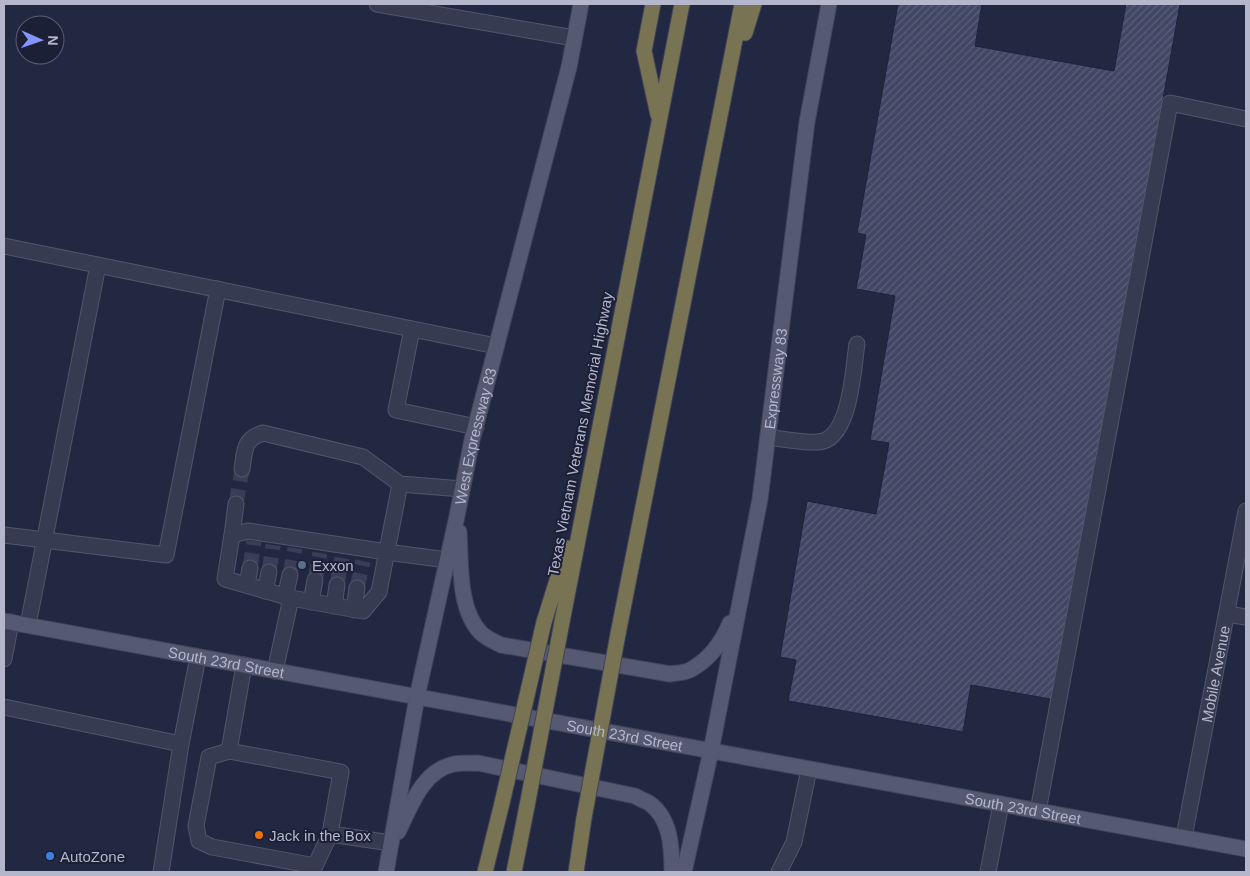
<svg xmlns="http://www.w3.org/2000/svg" width="1250" height="876" font-family="Helvetica,sans-serif">
<defs>
<pattern id="building-hatch" width="6" height="6" patternUnits="userSpaceOnUse" patternTransform="scale(1.25)"><rect width="6" height="6" fill="#414764"/><path d="M-1 1l2-2M0 6l6-6M5 7l2-2" fill="none" stroke="#5a5f79"/></pattern>
</defs>
<rect width="100%" height="100%" fill="#232842"/>
<path fill="url(#building-hatch)" stroke="#1e2239" d="M898,4H982L975,46L1114,71L1126,4H1180L1056,700L971,685L963,732L788,701L796,660L780,657L807,501L876,514L889,443L870,440L895,296L856,289L866,235L857,233Z"/>
<g fill="none" stroke-linecap="round" stroke-linejoin="round">
<path stroke="#393d57" stroke-width="15" stroke-dasharray="15 8" stroke-linecap="butt" d="M236,504L242,469
M250,568L254,541
M269,572L273,545
M290,575L295,548
M315,580L320,553
M337,585L342,558
M357,588L363,561"/>
<defs>
<g id="minor">
<path d="M377,4L574,38"/>
<path d="M4,246L496,346"/>
<path d="M412,329L396,410L476,427"/>
<path d="M768,437C782,439 805,443 818,442C851,440 853,368 857,344"/>
<path d="M242,469C245,451 243,439 263,433L363,457L400,484L462,489"/>
<path d="M4,535L166,555L218,289"/>
<path d="M232,535L236,504"/>
<path d="M247,585L250,568"/>
<path d="M265,591L269,572"/>
<path d="M285,597L290,575"/>
<path d="M291,598L225,579L232,535L248,531L387,552L447,560"/>
<path d="M311,602L315,580"/>
<path d="M334,606L337,585"/>
<path d="M354,610L357,588"/>
<path d="M1227,614L1246,617"/>
<path d="M28,625L98,265"/>
<path d="M4,659L11,622"/>
<path d="M244,665L229,751L341,772L330,834L391,843"/>
<path d="M275,671L291,598L363,611L379,592L400,484"/>
<path d="M4,707L181,744L198,657"/>
<path d="M229,751L209,757L196,826L199,841L212,847L315,866L330,834"/>
<path d="M1038,811L1170,103L1246,119"/>
<path id="s1" d="M1184,837L1246,511"/>
<path d="M161,872L181,744"/>
<path d="M779,872L794,842L809,769"/>
<path d="M988,872L1001,804"/>
</g>
<g id="major">
<path d="M459,532C461,563 458,610 481,633C486,638 495,642 501,645L670,674C676,673 684,673 690,670C709,660 722,642 730,623"/>
<path id="s2" d="M4,621L1246,849"/>
<path d="M398,832C411,806 422,771 454,764C462,763 470,763 478,763L635,796C640,799 645,801 649,803C671,818 672,849 672,872"/>
<path id="s3" d="M386,872L417,697L457,516L472,440L569,67L581,4"/>
<path id="s4" d="M684,872L711,751L760,499L807,122L829,4"/>
</g>
<path id="highway" d="M653,4L644,51L658,115
M745,33L754,4
M544,622L567,548
M562,622L682,4
M618,634L742,4
M485,872L502,803
M514,872L527,806
M576,872L584,818"/>
</defs>
<use href="#minor" stroke="#52566c" stroke-width="17"/>
<use href="#major" stroke="#41445b" stroke-width="17"/>
<use href="#highway" stroke="#3f4359" stroke-width="17"/>
<use href="#minor" stroke="#373b51" stroke-width="15"/>
<use href="#major" stroke="#555972" stroke-width="15"/>
<use href="#highway" stroke="#787453" stroke-width="15"/>
<defs>
<path id="highway-bridge" d="M502,803L544,622
M527,806L562,622
M584,818L618,634"/>
</defs>
<use href="#highway-bridge" stroke="#3f4359" stroke-width="17" stroke-linecap="butt"/>
<use href="#highway-bridge" stroke="#787453" stroke-width="15"/>
</g>
<circle fill="#5c6f8a" stroke="#1c2037" stroke-width="2" cx="302" cy="565" r="5"/>
<circle fill="#e8710a" stroke="#1c2037" stroke-width="2" cx="259" cy="835" r="5"/>
<circle fill="#3f7fe0" stroke="#1c2037" stroke-width="2" cx="50" cy="856" r="5"/>
<g text-anchor="middle" dominant-baseline="central" stroke-width="4" stroke-linejoin="round" paint-order="stroke">
<g font-size="15" fill="#b4b7cc" stroke="#1c2037">
<text stroke="none"><textPath href="#s4" startOffset="502">Expressway 83</textPath></text>
<text transform="translate(580 434) rotate(-79)">Texas Vietnam Veterans Memorial Highway</text>
<text stroke="none"><textPath href="#s3" startOffset="445">West Expressway 83</textPath></text>
<text stroke="none"><textPath href="#s2" startOffset="226">South 23rd Street</textPath></text>
<text stroke="none"><textPath href="#s1" startOffset="166">Mobile Avenue</textPath></text>
<text stroke="none"><textPath href="#s2" startOffset="631">South 23rd Street</textPath></text>
<text stroke="none"><textPath href="#s2" startOffset="1036">South 23rd Street</textPath></text>
</g>
<g font-size="15" fill="#b4b7cc" stroke="#1c2037" text-anchor="start">
<text x="312" y="565">Exxon</text>
<text x="269" y="835">Jack in the Box</text>
<text x="60" y="856">AutoZone</text>
</g>
</g>
<rect width="1250" height="876" fill="none" stroke="#b4b7cc" stroke-width="10"/>
<g transform="translate(40 40) rotate(92)"><circle r="24" fill="#1c2037" stroke="#595c73"/>
<path d="M0-4L9 19L0 12L-9 19Z" fill="#8694ff"/>
<text y="-8" font-size="14" font-weight="bold" text-anchor="middle" fill="#b4b7cc">N</text>
</g>
</svg>
